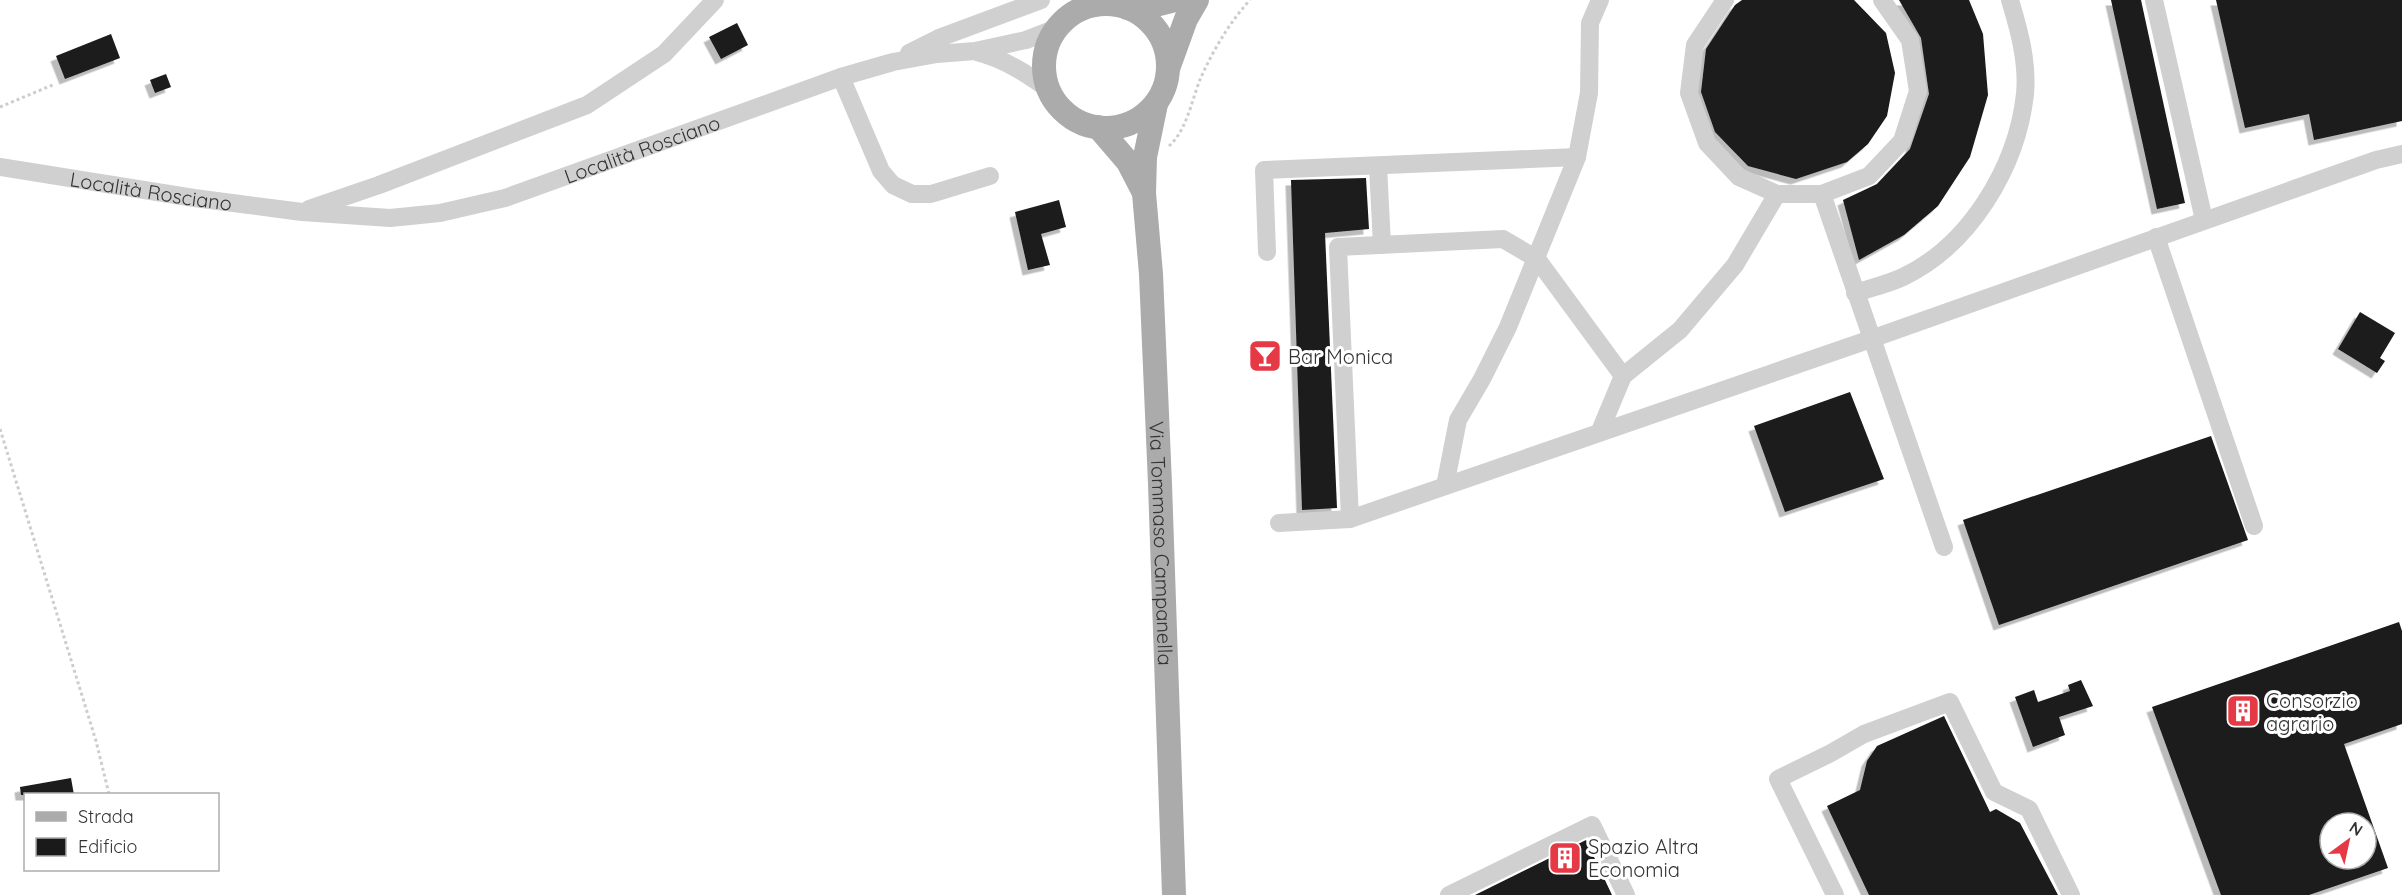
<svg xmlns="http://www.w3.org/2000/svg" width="2402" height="895" font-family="Quicksand,sans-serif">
<defs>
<filter id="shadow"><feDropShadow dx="-5.5" dy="5.5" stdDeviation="0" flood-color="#0004"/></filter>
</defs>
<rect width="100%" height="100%" fill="#fff"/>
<path fill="#1a1a1a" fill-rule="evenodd" filter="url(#shadow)" d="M1742,0H1854L1886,33L1895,73L1887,116L1868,144L1847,162L1796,179L1748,166L1715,132L1701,92L1706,49L1735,5Z
M1899,0H1969L1983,34L1988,95L1970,157L1938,206L1904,235L1859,260L1843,200L1877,184L1910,149L1929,94L1921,38Z
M2111,0H2141L2185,203L2157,209Z
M2216,0H2402V121L2314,140L2309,114L2245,128Z
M737,23L748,45L721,59L709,37Z
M111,34L120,58L65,79L56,56Z
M166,74L171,87L155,93L150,80Z
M1366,178L1369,229L1325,233L1337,508L1302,510L1291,180Z
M1059,200L1066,227L1041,234L1050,265L1028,270L1015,212Z
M2360,312L2395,333L2380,358L2385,361L2377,373L2338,349Z
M1850,392L1884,479L1785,512L1754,426Z
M2211,436L2248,540L1999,625L1963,520Z
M2399,622L2402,631V724L2344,744L2388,868L2309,895H2221L2152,707ZM2330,823H2366V859H2330Z
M2081,680L2093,706L2059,717L2065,735L2033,747L2015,697L2034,690L2038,702L2070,691L2068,685Z
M1944,716L1990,812L1996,809L2020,823L2058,895H1869L1827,806L1860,790L1867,761L1877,746Z
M71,778L74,795H21L20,787Z
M1586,840L1612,895H1475Z"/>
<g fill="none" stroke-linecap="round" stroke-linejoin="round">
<path stroke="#cdcdcd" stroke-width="3" stroke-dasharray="3 3" stroke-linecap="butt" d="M0,107L55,84
M1169,146C1188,129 1192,97 1202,75C1215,47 1230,22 1250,0
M0,429L96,741L109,794"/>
<g stroke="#d0d0d0" stroke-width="18">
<path d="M1725,0L1695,45L1689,93L1707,143L1739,177L1777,194H1822L1869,176L1902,141L1918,91L1910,40L1882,0"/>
<path d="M2154,0L2204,220"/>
<path d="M977,52C1004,59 1026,73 1049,90"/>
<path d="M909,53L939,38L1041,0"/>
<path d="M841,77L881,171L893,185L912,194H931L990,176"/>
<path d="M1378,166L1382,245"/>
<path id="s1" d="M0,167L194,198L302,212L390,218L440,213L505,198L841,77L893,62L937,54L975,51L1026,40L1057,28"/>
<path d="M1822,194L1944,547"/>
<path d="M309,209L379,185L587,105L664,54L715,0"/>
<path d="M2156,237L2254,526"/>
<path d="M1267,252L1264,170L1577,157"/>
<path d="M1855,293C1871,288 1888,284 1903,277C1970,245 2017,167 2025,94C2028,62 2019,30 2010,0"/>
<path d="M1600,431L1623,376L1680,330L1735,265L1777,194"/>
<path d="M1445,486L1458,420L1482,379L1508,327L1577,157L1589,93L1590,23L1600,0"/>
<path d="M1350,519L1338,247L1503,239L1537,259L1623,376"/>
<path d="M1279,523L1350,519L1871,339L2376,160L2402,154"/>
<path d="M1449,895L1592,825L1626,895"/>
<path d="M1835,895L1778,779L1831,753L1864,734L1950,702L1994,792L2029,809L2071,895"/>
</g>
<g stroke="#ababab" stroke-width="24">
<circle cx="1106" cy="66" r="62"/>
<path d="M1127,8L1155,5L1175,0"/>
<path d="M1169,66L1186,19L1197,0"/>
<path id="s2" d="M1156,104L1145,157L1144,193L1151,274L1160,484L1174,895"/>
<path d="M1098,127L1128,162L1143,191"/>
</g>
</g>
<defs>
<symbol id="bar-square" viewBox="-11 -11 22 22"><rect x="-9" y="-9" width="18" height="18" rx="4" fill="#e63946" stroke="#fff"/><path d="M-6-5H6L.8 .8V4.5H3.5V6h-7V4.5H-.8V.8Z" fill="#fff"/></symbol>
<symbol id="building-square" viewBox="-11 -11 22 22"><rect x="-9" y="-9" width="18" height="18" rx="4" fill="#e63946" stroke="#fff"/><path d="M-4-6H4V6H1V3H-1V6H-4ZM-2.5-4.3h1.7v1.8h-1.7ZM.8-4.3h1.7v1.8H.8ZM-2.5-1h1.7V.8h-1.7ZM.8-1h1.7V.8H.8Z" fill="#fff"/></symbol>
</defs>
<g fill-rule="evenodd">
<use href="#bar-square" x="1246" y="337" width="38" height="38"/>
<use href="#building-square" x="2224" y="692" width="38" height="38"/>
<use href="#building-square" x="1546" y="839" width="38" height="38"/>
</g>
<g text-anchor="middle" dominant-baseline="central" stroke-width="6" stroke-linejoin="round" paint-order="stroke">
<g font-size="20" fill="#333" stroke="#fff">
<text stroke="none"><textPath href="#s1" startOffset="656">Località Rosciano</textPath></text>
<text stroke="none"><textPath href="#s1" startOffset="153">Località Rosciano</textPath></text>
<text stroke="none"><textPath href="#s2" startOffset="441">Via Tommaso Campanella</textPath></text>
</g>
<g font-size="20" fill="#333" stroke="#fff" text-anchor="start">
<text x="1288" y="356">Bar Monica</text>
<text x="2266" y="700">Consorzio<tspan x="2266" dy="23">agrario</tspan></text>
<text x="1588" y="846">Spazio Altra<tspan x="1588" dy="23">Economia</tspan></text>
</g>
</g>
<rect x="24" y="793" width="195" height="78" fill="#ffffff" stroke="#adadad" stroke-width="1.5"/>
<rect x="36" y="812" width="30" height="9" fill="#ababab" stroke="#adadad" stroke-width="1.5"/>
<text x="78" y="823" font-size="18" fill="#333333">Strada</text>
<rect x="36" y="838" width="30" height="18" fill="#1a1a1a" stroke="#adadad" stroke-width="1.5"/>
<text x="78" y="853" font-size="18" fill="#333333">Edificio</text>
<g transform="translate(2348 841) rotate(33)"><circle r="28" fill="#ffffff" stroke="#adadad" stroke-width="1.5"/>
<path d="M0-4.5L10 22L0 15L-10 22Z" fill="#e63946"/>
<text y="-9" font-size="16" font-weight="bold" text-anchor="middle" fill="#333333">N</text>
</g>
</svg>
